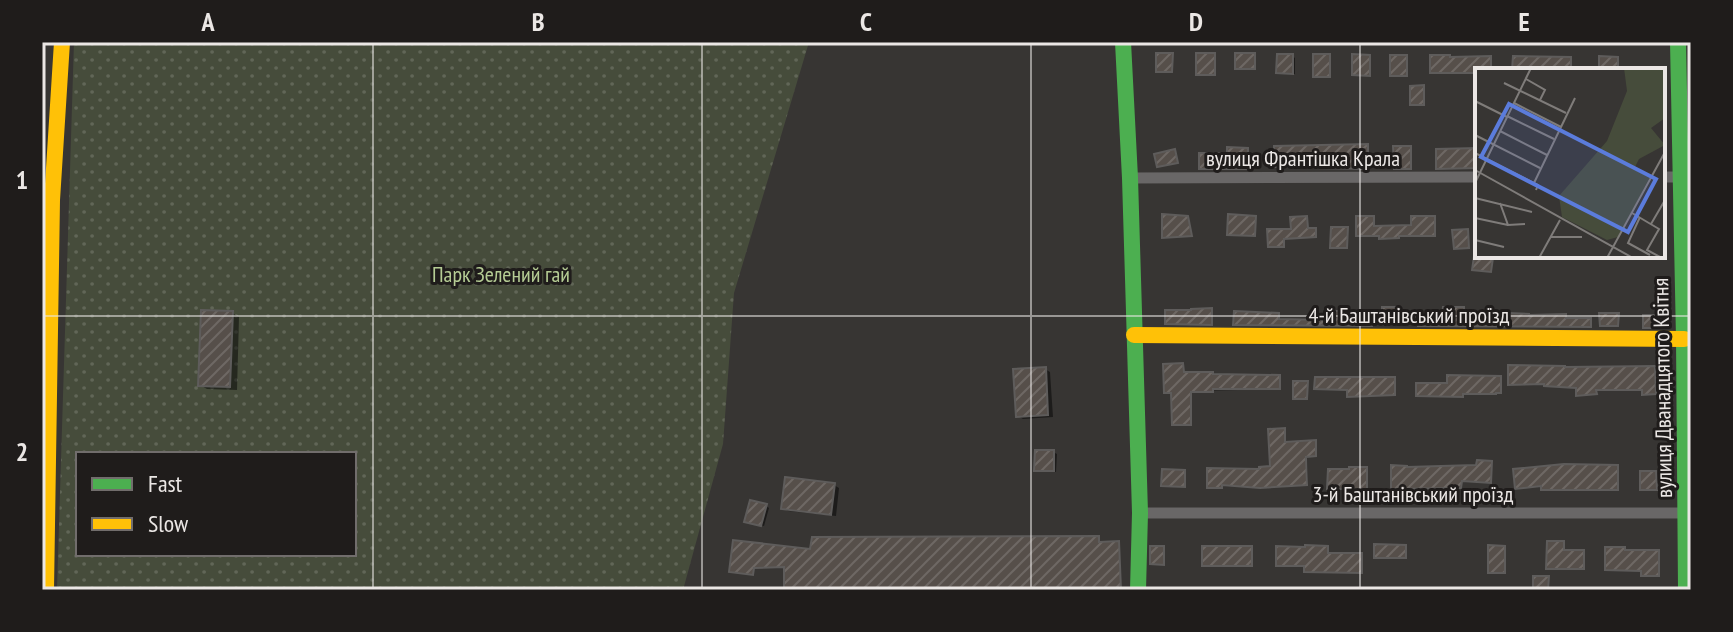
<svg xmlns="http://www.w3.org/2000/svg" width="1733" height="632" font-family="'PT Sans Narrow',sans-serif">
<defs>
<pattern id="park-dots" width="8" height="8" patternUnits="userSpaceOnUse" patternTransform="scale(2)"><rect width="8" height="8" fill="#464c3b"/><path d="M2 2h.1M6 6h.1" fill="none" stroke="#616657" stroke-width="1.8" stroke-linecap="round"/></pattern>
<pattern id="building-hatch" width="6" height="6" patternUnits="userSpaceOnUse" patternTransform="scale(2)"><rect width="6" height="6" fill="#564f4a"/><path d="M-1 1l2-2M0 6l6-6M5 7l2-2" fill="none" stroke="#6e6864"/></pattern>
</defs>
<rect width="100%" height="100%" fill="#373533"/>
<path fill="url(#park-dots)" fill-rule="evenodd" d="M74,42H809L734,293L723,444L683,590H57ZM78,454H354V554H78Z"/>
<path fill="#0007" d="M1292,56L1295,58V74H1281L1278,72Z
M232,313L239,317L237,390L207,389L200,385Z
M1183,365L1184,374L1279,377L1280,389L1191,391L1192,424H1175Z
M1045,369L1050,372L1053,417L1023,419L1018,416Z
M1284,430L1286,431V444L1317,443V456L1307,457L1308,485L1263,488L1223,485V488L1209,487L1272,468Z
M1053,452L1057,454L1056,472H1040L1036,470Z
M834,485L839,488L836,516L788,511L783,508Z
M766,506L769,508L764,526L749,522Z"/>
<path fill="url(#building-hatch)" stroke="#5e5c5b" stroke-width="2" d="M1156,53H1173L1172,72H1156Z
M1196,53H1215V75H1196Z
M1235,53H1255V69H1235Z
M1277,54H1293V74L1276,73Z
M1313,54H1330V77H1313Z
M1352,54L1370,55V76L1352,75Z
M1390,55H1407V76H1390Z
M1430,55H1450V57L1491,56V70H1477V73H1430Z
M1513,56L1571,57V70H1512Z
M1599,56L1618,57V70H1599Z
M1424,85V105H1410V86Z
M1368,144V169L1314,168V166L1274,167V146Z
M1393,146H1411V169H1394Z
M1227,147L1248,148V169H1199V153H1227Z
M1477,148V168L1436,169V149Z
M1175,149L1178,163L1157,167L1154,154Z
M1162,214L1188,216L1192,236L1162,238Z
M1228,214L1256,216L1255,236L1227,235Z
M1307,216L1308,228H1316V237L1284,239V247H1268L1267,229H1291L1290,217Z
M1356,216H1374V226L1411,225V216H1435V236H1399V238L1379,239V236H1356Z
M1331,227H1348L1347,248H1330Z
M1468,229L1469,248L1454,249L1452,230Z
M1474,256L1493,258L1491,272L1472,270Z
M1382,307H1397L1396,325H1382Z
M1443,307H1464V314L1508,313L1529,314V315L1566,314V318H1591V327L1418,326V315L1442,316Z
M1212,308V325L1165,324V310H1191V309Z
M201,310L233,311L230,387L198,386Z
M1234,311L1279,313V319L1327,320V311H1341V317L1372,318V326L1233,325Z
M1599,313H1619L1618,326H1600Z
M1643,315H1655V328H1643Z
M1183,363L1184,372H1213V374L1280,375V389H1213V392H1191V425H1172L1171,393H1164L1163,364Z
M1508,365L1565,366V367L1655,366L1656,394L1642,395V390H1596L1597,394L1576,396V388L1544,386V384L1508,385Z
M1046,367L1048,415L1016,417L1013,369Z
M1447,375L1501,376V393H1496V394H1463V397L1416,396V383H1447Z
M1315,377H1395V395L1347,397V390L1314,389Z
M1293,381H1308L1307,399H1293Z
M1285,428V442L1316,440V456L1306,457L1307,485L1260,488L1222,485V488H1207V468L1259,469V467L1270,466L1268,429Z
M1035,450H1054V471H1034Z
M1477,460L1492,461L1491,483L1462,481L1461,488L1391,489V465L1407,466V467L1476,465Z
M1564,464L1618,465V490H1541V486L1515,489L1513,469Z
M1349,467H1367V489H1327L1328,469H1349Z
M1162,469L1185,470V487L1161,486Z
M1640,471H1656L1657,490H1640Z
M785,477L835,483L831,515L781,509Z
M750,500L767,504L761,526L744,522Z
M1099,536V542L1119,541L1121,590H784V567L754,568L753,575L729,572L733,540L810,549L812,537Z
M1547,541H1564V550H1584V569H1546Z
M1374,544L1406,545V558H1374Z
M1305,545L1328,546V553H1362V573L1304,572V566H1276V546L1305,547Z
M1488,545L1505,546V573H1488Z
M1150,546H1164V565L1150,564Z
M1202,546H1252V566H1202Z
M1605,547H1625V550H1659V576H1641V571L1605,570Z
M1533,576H1549L1548,590H1533Z"/>
<g fill="none" stroke-linecap="round" stroke-linejoin="round">
<path stroke="#696767" stroke-width="11" d="M1663,177H1691
M1130,178L1477,177
M1140,513H1685"/>
<path stroke="#4caf50" stroke-width="16" d="M1123,42L1130,178L1140,513L1138,590
M1678,42L1684,339L1686,590"/>
<path stroke="#ffc107" stroke-width="16" d="M1134,335L1684,339
M46,590L52,200L62,42"/>
</g>
<path fill="none" stroke="#ebe7e5" stroke-width="2" stroke-opacity="0.55" d="M373,42V590M702,42V590M1031,42V590M1360,42V590M42,316H1691"/>
<g text-anchor="middle" dominant-baseline="central" stroke-width="6" stroke-linejoin="round" paint-order="stroke">
<g font-size="22" fill="#ebe7e5" stroke="#1f1c1b">
<text x="1303" y="158">вулиця Франтішка Крала</text>
<text x="1409" y="315">4-й Баштанівський проїзд</text>
<text transform="translate(1662 388) rotate(-91)">вулиця Дванадцятого Квітня</text>
<text x="1413" y="494">3-й Баштанівський проїзд</text>
</g>
<g font-size="22" fill="#b5cc94" stroke="#1f1c1b">
<text x="501" y="274">Парк Зелений гай</text>
</g>
</g>
<g transform="translate(1475 68)">
<rect width="190" height="190" fill="#373533"/>
<path d="M149,0H190V50L176,60L190,77L164,91L160,99L175,109L143,169L132,172L87,149L84,128L132,73L152,23Z" fill="#464c3b"/>
<path fill="none" stroke="#7f7c7a" stroke-width="2" d="M51,11L70,22L65,32M29,15L91,45M0,33L32,49M39,35L86,59M32,48L79,71M25,63L72,87M0,67L65,100M0,85L63,117L61,122M0,102L158,190M0,115L56,0M59,115L100,30M0,130L57,144M25,135L33,157L50,156M157,145L184,161L172,182L187,190M165,149L153,175L175,187M0,150L33,157M176,156L190,132M75,169H107M0,172L29,179M64,190L85,152M132,190L190,84"/>
<path fill="#5b7cdc" fill-opacity="0.15" stroke="#5b7cdc" stroke-width="4" d="M34,36L181,111L153,164L6,89Z"/>
<rect width="190" height="190" fill="none" stroke="#ebe7e5" stroke-width="4"/>
</g>
<rect width="1733" height="632" fill="none" stroke="#1f1c1b" stroke-width="88"/>
<rect x="76" y="452" width="280" height="104" fill="#1f1c1b" stroke="#716d6c" stroke-width="2"/>
<rect x="92" y="478" width="40" height="12" fill="#4caf50" stroke="#716d6c" stroke-width="2"/>
<text x="148" y="492" font-size="24" fill="#ebe7e5">Fast</text>
<rect x="92" y="518" width="40" height="12" fill="#ffc107" stroke="#716d6c" stroke-width="2"/>
<text x="148" y="532" font-size="24" fill="#ebe7e5">Slow</text>
<rect x="44" y="44" width="1645" height="544" fill="none" stroke="#ebe7e5" stroke-width="3"/>
<g font-size="26" text-anchor="middle" font-weight="bold" fill="#ebe7e5">
<text x="208" y="31">A</text>
<text x="538" y="31">B</text>
<text x="866" y="31">C</text>
<text x="1196" y="31">D</text>
<text x="1524" y="31">E</text>
<text x="22" y="189">1</text>
<text x="22" y="461">2</text>
</g>
</svg>
